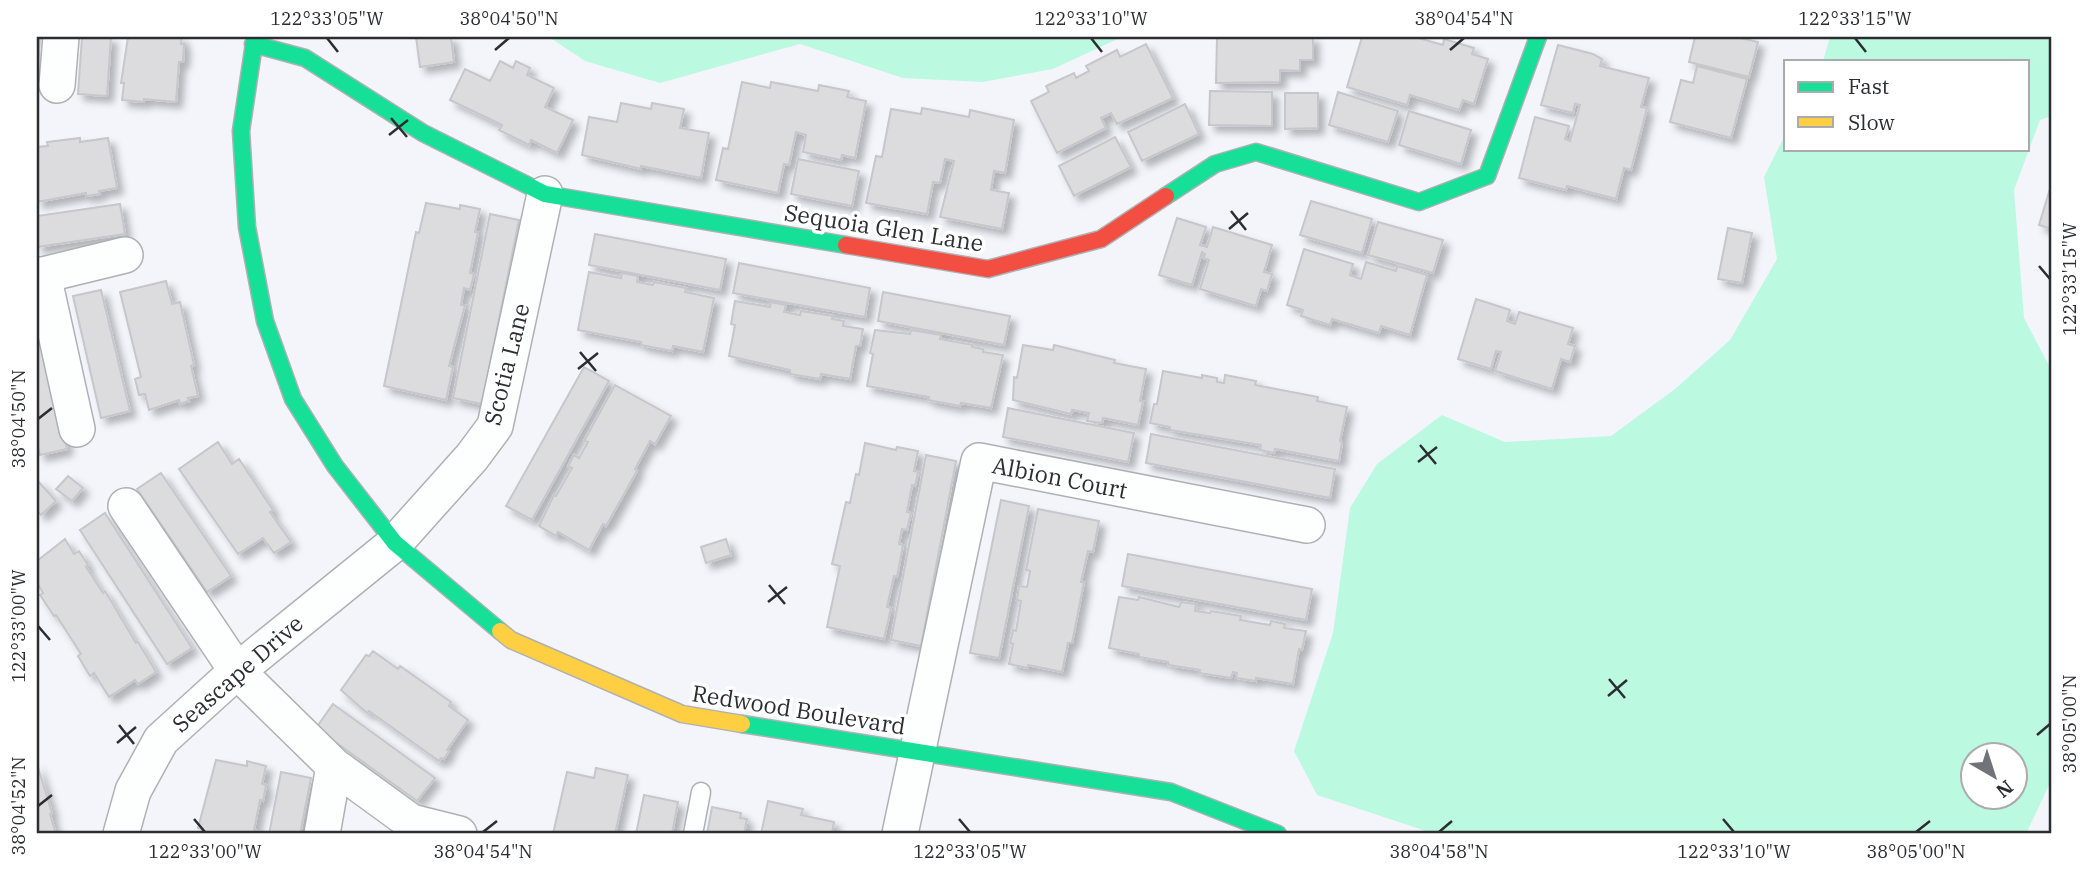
<svg xmlns="http://www.w3.org/2000/svg" width="2089" height="871" font-family="'IBM Plex Serif',serif">
<defs>
<filter id="shadow"><feDropShadow dx="6" dy="6" stdDeviation="3.5" flood-color="#0004"/></filter>
</defs>
<rect width="100%" height="100%" fill="#f4f5fb"/>
<path fill="#bcf9e1" fill-rule="evenodd" d="M549,37H1122L1053,69L983,82L903,78L800,44L660,83L585,61Z
M1830,37H2052V116L2040,120L2014,190L2024,318L2052,371V779L2026,834H1428L1423,830L1317,795L1294,751L1333,633L1350,508L1377,464L1442,415L1505,442L1611,436L1675,389L1730,340L1777,259L1764,177L1786,133V149H2028V61H1823ZM1974,756H2016V798H1974Z"/>
<path fill="#dcdbde" stroke="#c7c6ca" stroke-width="2" filter="url(#shadow)" d="M37,37H40L37,86Z
M82,37H111L107,96L78,94Z
M128,37H182L181,44H184L183,62H179L176,102L144,99V102L122,100L124,83H121Z
M416,37H451L454,62L420,67Z
M1217,37H1313V60H1300V71L1280,70V82L1216,83Z
M1362,37H1415L1443,45L1444,39L1474,48L1472,54L1488,59L1474,104L1463,100L1459,110L1410,95L1407,105L1347,87Z
M1695,37H1736L1758,42L1749,77L1689,62Z
M1146,44L1173,98L1117,124L1111,113L1101,118L1106,128L1057,153L1031,101L1049,92L1046,86L1074,73L1076,78L1089,71L1086,66L1117,50L1120,57Z
M1558,45L1593,54L1602,59L1600,66L1649,78L1641,107L1647,108L1631,170L1624,168L1616,199L1567,186L1566,190L1519,178L1535,117L1569,126L1565,139L1570,141L1580,105L1575,104L1573,113L1541,105Z
M500,61L513,68L516,61L530,68L527,75L554,88L545,107L573,120L557,153L531,140L529,145L499,130L502,125L450,100L465,69L490,81Z
M1697,66L1747,79L1731,138L1670,122L1681,80L1693,83Z
M742,82L770,88L771,82L818,91L819,85L849,91L847,97L866,101L855,158L842,155L841,160L803,152L806,135L796,132L789,165L784,164L778,193L716,180L723,148L728,149Z
M1210,91L1272,92V126L1209,125Z
M1338,92L1398,111L1388,142L1329,125Z
M1285,93H1318V128L1285,129Z
M621,103L651,109L652,103L684,109L680,128L709,133L701,178L641,166V169L582,155L589,117L617,122Z
M1185,104L1199,134L1142,161L1128,132Z
M922,108L969,117L970,110L1014,120L1005,173L994,171L991,190L1009,193L1002,229L940,217L954,161L945,159L940,183L933,182L927,214L866,203L876,156L882,157L891,109L921,114Z
M1409,111L1471,130L1461,164L1399,145Z
M1115,137L1131,167L1074,196L1059,166Z
M80,138V142L108,138L117,188L99,191L100,194L86,196V193L37,202V147L48,146L47,142Z
M798,159L859,171L852,206L791,194Z
M2052,182V229L2039,225Z
M1311,201L1372,219L1362,253L1300,235Z
M426,203L460,209V205L480,209L475,232H478L470,273L474,274L470,290L464,288L461,305H465L449,366L453,367L446,400L384,386L416,232L419,233Z
M120,204L125,234L37,247V216Z
M490,214L519,220L482,404L453,398Z
M1177,218L1206,227L1200,245L1207,247L1213,227L1272,245L1264,272L1272,274L1267,291L1261,289L1256,306L1200,289L1209,260L1203,258L1205,254L1202,252L1192,285L1159,275Z
M1378,222L1443,240L1433,273L1368,255Z
M1728,228L1752,233L1742,283L1718,279Z
M595,234L726,259L720,290L589,265Z
M1304,249L1353,264L1350,275L1361,279L1366,262L1396,271L1397,266L1427,275L1410,335L1381,326L1379,333L1332,319L1330,325L1301,316L1303,310L1287,305Z
M739,263L870,288L865,317L733,293Z
M589,272L621,278L622,273L638,276L637,282L653,285L654,282L686,288L685,292L714,298L703,352L673,346L672,351L641,345V342L578,330Z
M166,281L172,304L180,302L194,365L191,366L198,396L188,398L189,401L180,404L179,400L149,410L145,394L139,395L135,379L141,377L120,292Z
M101,290L130,411L101,418L73,296Z
M883,292L1010,316L1004,345L878,321Z
M1476,299L1510,310L1507,321L1515,324L1519,312L1573,328L1568,344L1575,346L1570,362L1561,359L1552,389L1495,371L1501,352L1496,351L1491,369L1458,359Z
M735,301L770,307L771,302L786,305L784,312L800,315L801,311L833,316L832,319L844,321L843,326L863,329L860,346H856L850,379L821,374L820,379L790,374V370L729,356L735,325L731,324Z
M37,315L67,449L40,455L37,443Z
M875,330L910,334L911,330L941,335L940,339L973,345L972,347L983,349V352L1003,355L991,408L961,403L960,406L928,400L929,397L867,386L873,354L870,353Z
M1023,345L1053,350L1054,345L1115,360L1114,363L1146,369L1140,401H1143L1138,425L1103,418L1102,423L1087,421L1089,413L1072,410L1071,414L1013,400L1014,377L1017,378Z
M584,367L609,381L532,520L506,506Z
M1163,371L1202,378V375L1217,378V382L1224,383L1225,375L1256,381L1255,385L1318,397L1317,401L1347,407L1340,441L1342,442L1339,461L1275,449L1274,453L1260,450L1261,445L1170,430V427L1150,423L1154,404H1157Z
M615,385L671,416L655,444L650,441L635,469L637,471L606,526L603,524L589,550L558,532L556,536L539,526L554,495L556,496L572,468L568,466L574,455L579,458L588,442L584,441Z
M1008,408L1134,433L1128,462L1003,437Z
M1151,434L1335,469L1330,498L1146,463Z
M218,442L232,464L239,459L273,510L270,512L291,542L274,553L263,538L238,554L179,469Z
M865,443L896,450L897,447L918,451L914,471L918,472L915,486L912,485L907,512L911,513L907,530L902,529L899,544L903,545L897,577L894,576L887,607L891,608L884,639L827,627L840,566L832,564L846,502L850,503L856,474L859,475Z
M926,455L956,461L921,646L891,640Z
M161,473L231,576L207,592L137,489Z
M68,476L83,488L72,501L56,489Z
M37,480L56,501L41,515L37,510Z
M1001,500L1029,506L999,658L970,653Z
M1038,509L1099,521L1093,552L1088,551L1081,582H1084L1072,643H1068L1062,672L1028,665V668L1009,664L1013,644L1010,643L1013,630L1016,631L1021,601L1017,600L1019,586L1027,587L1030,571L1026,570Z
M105,513L192,648L167,664L80,530Z
M65,539L74,554L79,551L88,565L86,567L103,593L105,591L136,643L138,642L156,672L138,684L135,680L109,697L94,673L90,676L78,656L81,654L56,615L54,616L40,595L43,593L37,583V561Z
M726,539L731,555L706,563L701,547Z
M1128,554L1312,589L1306,620L1122,586Z
M1119,597L1138,600L1139,597L1179,607L1181,602L1196,604L1195,611L1210,613L1211,611L1241,616L1240,620L1270,625L1271,621L1285,624L1284,628L1306,631L1302,650L1299,649L1293,684L1256,678V681L1236,678L1237,673L1233,672L1231,678L1199,673L1200,670L1169,665L1168,662L1139,657V654L1109,648Z
M373,651L398,669L400,666L451,702L449,706L468,720L447,750L449,751L444,759L441,758L439,761L369,711L367,713L341,690L366,655L369,656Z
M333,704L435,778L417,801L316,728Z
M216,760L247,766V761L266,766L262,784L266,785L263,801L260,800L254,830L258,831L257,834H201L202,829L198,828Z
M37,764L52,813L50,814L56,834H37Z
M596,768L628,775L615,834H553L567,772L594,778Z
M281,772L311,778L300,834H269Z
M644,795L678,802L672,834H636Z
M768,801L803,809L801,815L834,822L832,834H761Z
M712,807L741,813L740,818L747,819L744,834H707Z"/>
<g fill="none" stroke-linecap="round" stroke-linejoin="round">
<defs>
<path id="lane" d="M693,834L701,792"/>
<path id="street" d="M57,85L61,37
M37,275H43L77,429
M43,275L125,255
M126,506L237,671L334,766L322,834
M334,766L411,822L459,834
M121,834L133,791L161,740L237,671L395,543L472,457L495,426L545,194
M900,834L979,461L1307,525"/>
<path id="fast" d="M255,37L241,131L247,227L265,321L293,399L335,466L395,543L500,631
M253,44L305,58L423,133L545,194L846,245
M1166,196L1215,164L1256,152L1419,202L1487,176L1538,37
M742,724L1171,792L1278,834"/>
<path id="slow" d="M500,631L511,640L682,714L742,724"/>
<path id="jam" d="M846,245L988,269L1101,239L1166,196"/>
</defs>
<use href="#lane" stroke="#afb0b4" stroke-width="21"/>
<use href="#street" stroke="#afb0b4" stroke-width="38"/>
<use href="#fast" stroke="#afb0b4" stroke-width="19"/>
<use href="#slow" stroke="#afb0b4" stroke-width="19"/>
<use href="#jam" stroke="#afb0b4" stroke-width="19"/>
<use href="#lane" stroke="#fdfefe" stroke-width="18"/>
<use href="#street" stroke="#fdfefe" stroke-width="35"/>
<use href="#fast" stroke="#16e098" stroke-width="16"/>
<use href="#slow" stroke="#ffcf43" stroke-width="16"/>
<use href="#jam" stroke="#f24e42" stroke-width="16"/>
</g>
<path fill="none" stroke="#2c2d31" stroke-width="2.5" d="M327,38L338,52M1091,38L1102,52M1855,38L1866,52M495,50L509,38M1450,50L1464,38M391,118L407,137M389,135L408,120M1231,211L1246,230M1229,229L1248,213M2039,266L2050,279M580,352L596,371M578,369L598,353M38,419L52,408M1420,445L1436,464M1418,462L1437,447M769,585L785,604M768,602L787,587M38,626L50,640M1609,679L1625,698M1608,696L1627,680M119,725L134,744M2037,735L2050,724M117,743L136,727M38,806L52,795M194,819L205,832M959,819L970,832M1723,819L1734,832M483,832L497,821M1439,832L1452,821M1916,832L1930,821"/>
<g text-anchor="middle" dominant-baseline="central" stroke-width="7" stroke-linejoin="round" paint-order="stroke">
<g font-size="23" fill="#2c2d31" stroke="#fff">
<text transform="translate(884 227) rotate(9)">Sequoia Glen Lane</text>
<text transform="translate(506 364) rotate(-76)">Scotia Lane</text>
<text transform="translate(1060 477) rotate(11)">Albion Court</text>
<text transform="translate(237 673) rotate(-41)">Seascape Drive</text>
<text transform="translate(799 709) rotate(9)">Redwood Boulevard</text>
</g>
</g>
<rect width="2089" height="871" fill="none" stroke="#ffffff" stroke-width="77"/>
<rect x="1784" y="60" width="245" height="91" fill="#ffffff" stroke="#ababad" stroke-width="2"/>
<rect x="1798" y="82" width="35" height="10" fill="#16e098" stroke="#ababad" stroke-width="2"/>
<text x="1848" y="94" font-size="21" fill="#2c2d31">Fast</text>
<rect x="1798" y="117" width="35" height="10" fill="#ffcf43" stroke="#ababad" stroke-width="2"/>
<text x="1848" y="130" font-size="21" fill="#2c2d31">Slow</text>
<g transform="translate(1994 776) rotate(141)"><circle r="33" fill="#ffffff" stroke="#ababad" stroke-width="2"/>
<path d="M0-5L12 26L0 18L-12 26Z" fill="#727378"/>
<text y="-10" font-size="19" font-weight="bold" text-anchor="middle" fill="#2c2d31">N</text>
</g>
<rect x="38" y="38" width="2012" height="794" fill="none" stroke="#2c2d31" stroke-width="2.5"/>
<g font-size="18" text-anchor="middle" fill="#2c2d31">
<text x="327" y="25">122°33'05"W</text>
<text x="509" y="25">38°04'50"N</text>
<text x="1091" y="25">122°33'10"W</text>
<text x="1464" y="25">38°04'54"N</text>
<text x="1855" y="25">122°33'15"W</text>
<text transform="translate(2070 279) rotate(-90)" y="6">122°33'15"W</text>
<text transform="translate(19 419) rotate(-90)" y="6">38°04'50"N</text>
<text transform="translate(19 626) rotate(-90)" y="6">122°33'00"W</text>
<text transform="translate(2070 724) rotate(-90)" y="6">38°05'00"N</text>
<text transform="translate(19 806) rotate(-90)" y="6">38°04'52"N</text>
<text x="205" y="858">122°33'00"W</text>
<text x="483" y="858">38°04'54"N</text>
<text x="970" y="858">122°33'05"W</text>
<text x="1439" y="858">38°04'58"N</text>
<text x="1734" y="858">122°33'10"W</text>
<text x="1916" y="858">38°05'00"N</text>
</g>
</svg>
